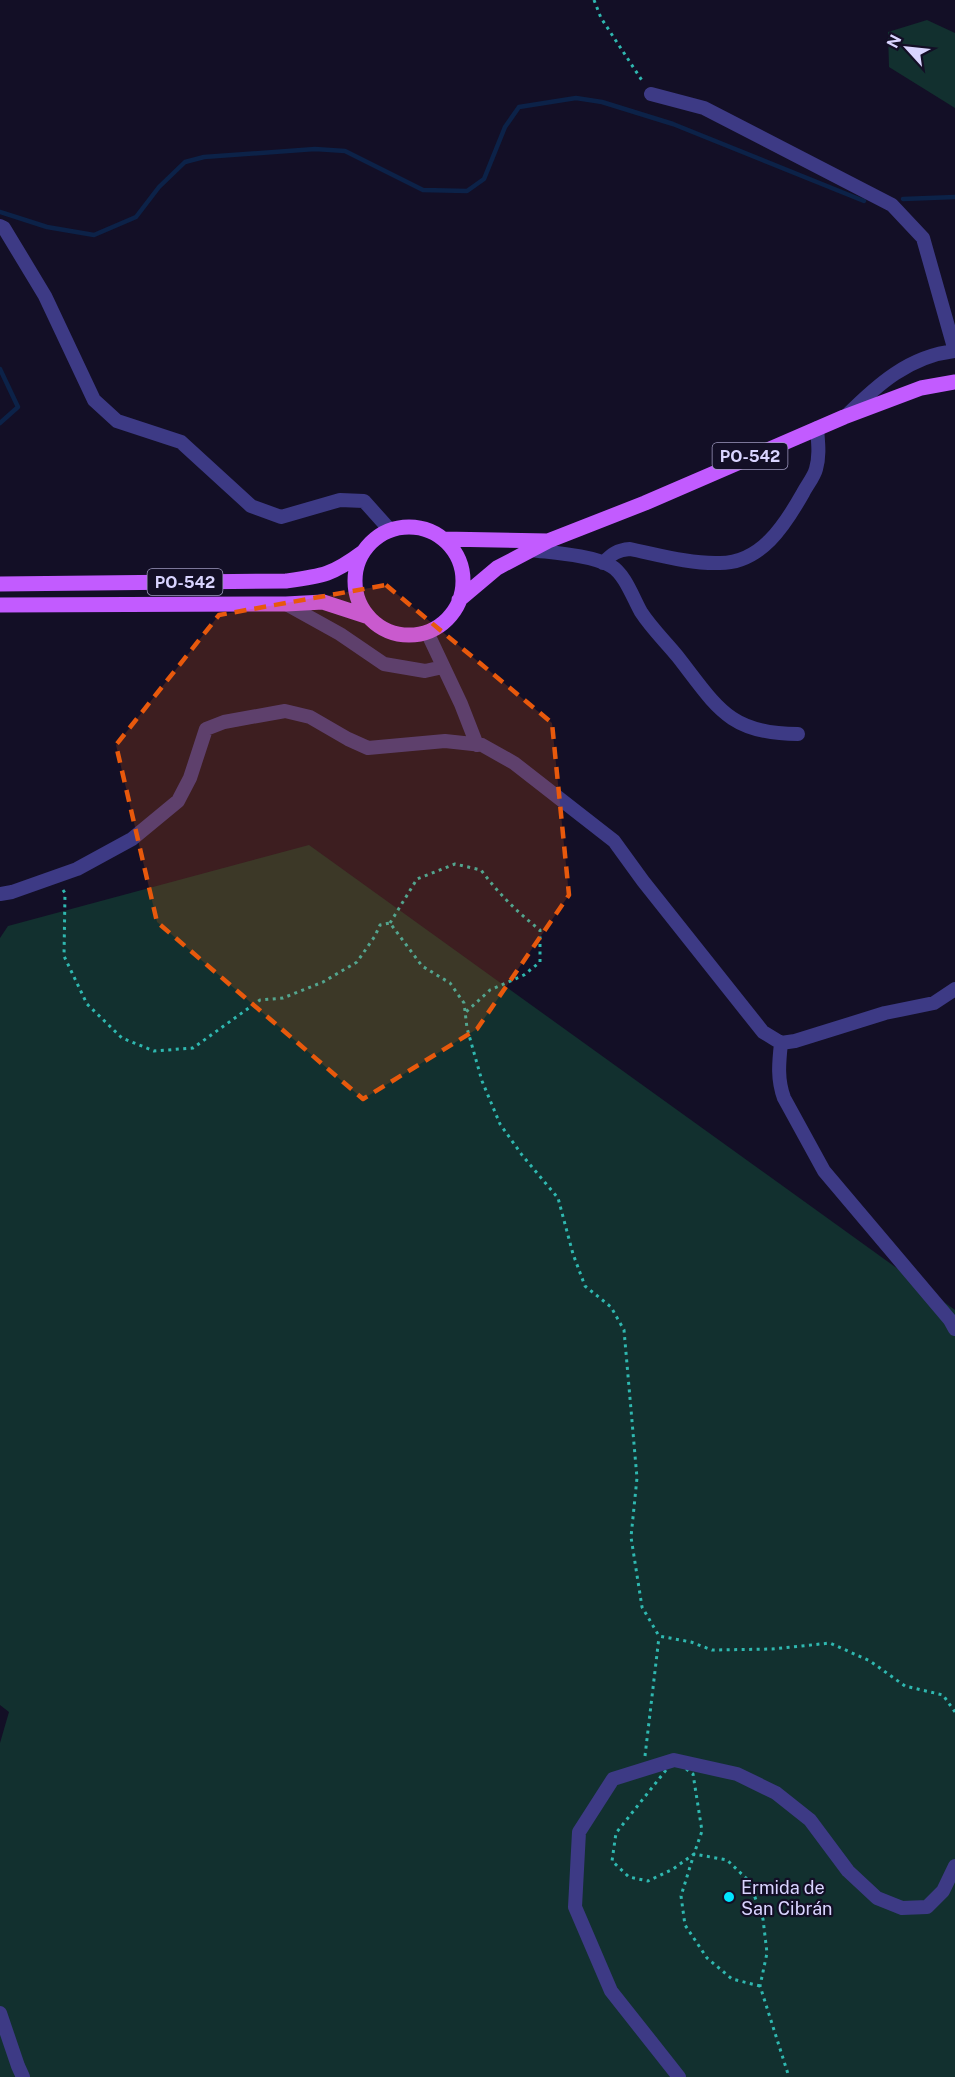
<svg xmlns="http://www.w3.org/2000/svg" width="955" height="2077" font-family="'Public Sans',sans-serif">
<rect width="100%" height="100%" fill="#130f26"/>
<path fill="#12302f" d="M927,20L955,33V108L889,67L888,32Z
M309,845L955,1310V2077H0V1743L9,1712L0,1705V938L8,926Z"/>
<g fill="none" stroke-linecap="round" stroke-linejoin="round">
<path stroke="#0c2248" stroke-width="4.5" d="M903,199L955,197
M0,212L47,227L94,235L136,217L159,187L185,162L204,157L315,149L345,151L423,190L467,191L484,179L505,127L519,107L576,98L602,102L673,124L864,201
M0,369L18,407L0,423"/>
<path stroke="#2fb8b0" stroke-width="3" stroke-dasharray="3 4.5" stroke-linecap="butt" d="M594,0L601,18L643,82
M63,890L65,893L64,956L87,1004L122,1038L154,1051L193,1048L260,1000L283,998L323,982L357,962L375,936L380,925L390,923L422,966L450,983L464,1003L467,1028L482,1081L500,1124L522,1155L558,1198L573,1254L585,1286L611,1307L624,1330L637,1478L631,1537L642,1607L659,1636L691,1642L712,1650L772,1649L830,1643L870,1661L905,1686L943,1695L955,1712
M390,923L417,879L455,864L481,870C498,893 517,912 540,930V962L524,975L490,990L466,1012
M645,1756L659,1637
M674,1760L693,1774L702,1831L694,1854L673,1869L648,1881L629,1877L612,1861L616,1833Z
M760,1986L732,1979L707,1958L685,1925L681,1896L694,1854L727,1860L749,1881L763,1919L767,1953L760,1986L789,2077"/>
<path stroke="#3d3a85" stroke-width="14" d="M651,94L704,108L892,205L923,238L955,351
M0,226L4,228L45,296L94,400L117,421L181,442L251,506L281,517L340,500L364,501L390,530
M846,416C877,385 909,356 955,351
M531,550C554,553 591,555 611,566C625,574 633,598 641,612C652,629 666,642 678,657C717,707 729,734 798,734
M603,563C612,554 617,550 630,549C659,555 690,564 720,563C761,563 785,525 803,493C807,485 814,477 816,469C820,455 818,442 817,428
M286,604L340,634L384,664L425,671L443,667
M427,632L461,704L477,745
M0,894L12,892L77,869L132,839L178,801L190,778L206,729L224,722L285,711L310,717L348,739L368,748L445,741L482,745L514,763L614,841L643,881L763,1032L781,1043L795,1041L885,1013L934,1003L955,989
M781,1043C779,1062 777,1079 784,1098L824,1171L950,1320L955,1329
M0,2013L18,2066L23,2077
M679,2077L611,1991L575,1907L579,1832L613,1779L674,1760L737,1774L776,1793L810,1820L848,1871L877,1898L902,1908L927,1907L943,1891L955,1866"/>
<path stroke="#c25bff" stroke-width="15" d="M355 581a54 54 0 1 1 108 0a54 54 0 1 1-108 0Z
M443,539L548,541
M0,584L286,581C323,576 332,575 363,552
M459,600L497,568L548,541L645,503L844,417L921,388L955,382
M0,605L286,604L323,602L366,616"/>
</g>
<path fill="#e8590c" fill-opacity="0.2" stroke="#e8590c" stroke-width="4.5" stroke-dasharray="12 8" stroke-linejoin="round" d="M386,585L552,723L569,895L477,1029L363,1099L157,922L116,745L219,615Z"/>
<circle fill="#00e5ff" stroke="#130f26" stroke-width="2" cx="729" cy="1897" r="6"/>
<g text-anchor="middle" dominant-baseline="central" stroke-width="4.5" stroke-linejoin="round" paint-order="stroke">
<g fill="#130f26" stroke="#9e99be" stroke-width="1.5">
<rect x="712.5" y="443" width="75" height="26" rx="4.5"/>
<rect x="147.5" y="569" width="75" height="26" rx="4.5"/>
</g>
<g font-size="16" font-weight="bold" fill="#d9d4ff">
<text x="750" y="456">PO-542</text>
<text x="185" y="582">PO-542</text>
</g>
<g font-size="18" fill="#d9d4ff" stroke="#130f26" text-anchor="start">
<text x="741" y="1887">Ermida de<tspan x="741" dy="21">San Cibrán</tspan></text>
</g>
</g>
<g transform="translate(907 48) rotate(297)" stroke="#130f26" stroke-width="4.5" paint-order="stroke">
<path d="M0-4.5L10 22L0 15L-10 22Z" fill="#d9d4ff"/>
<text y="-9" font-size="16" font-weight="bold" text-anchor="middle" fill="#d9d4ff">N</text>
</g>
</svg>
